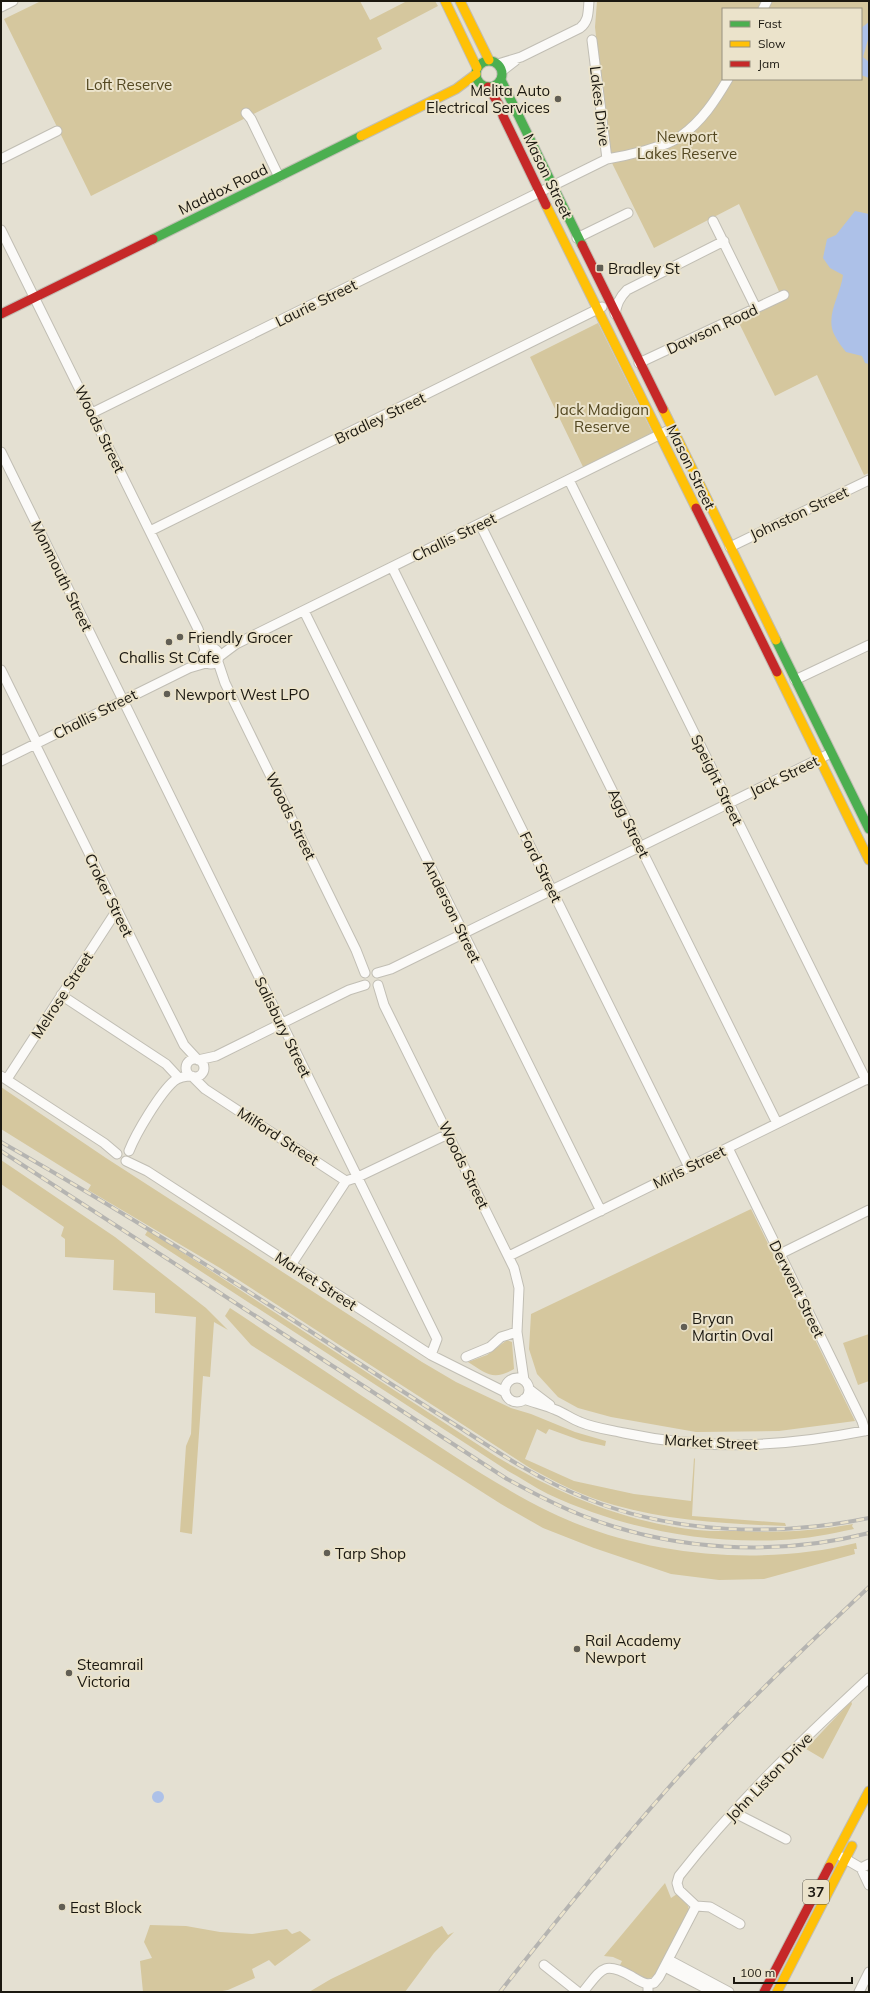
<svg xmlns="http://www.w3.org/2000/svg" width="870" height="1993" font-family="Mulish,sans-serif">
<rect width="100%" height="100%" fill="#e4e0d2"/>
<path fill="#d5c79e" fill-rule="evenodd" d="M41,1H360L370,20L407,1H435L438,6L377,38L382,49L91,196L4,19Z
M597,1H869V473L864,475L817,375L775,396L738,321L782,298L739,204L654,248L609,157L595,27ZM723,9H861V79H723Z
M598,323L654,436L584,469L530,357Z
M1,1087L106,1158L422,1362L456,1382L511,1408L531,1414L575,1432L606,1441L605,1446L582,1441L549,1429L546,1434L537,1429L525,1459L574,1481L634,1494L691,1501L694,1458L695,1459L692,1516L785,1523L786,1526C728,1524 670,1521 614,1505C585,1497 557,1483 530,1468L220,1268L88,1190L91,1185L1,1129Z
M1,1160L115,1237L206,1308L228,1330L214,1322L210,1377L203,1376L192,1534L180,1532L186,1446L191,1434L196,1317L155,1313V1293L113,1290L114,1260L65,1257V1239L61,1236L64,1227L1,1184Z
M751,1209L855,1421L779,1431L696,1432L611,1417L578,1408L558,1397L537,1374L529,1349L531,1314Z
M148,1230L497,1457C562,1496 634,1526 710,1531C720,1531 731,1531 741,1531C779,1533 815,1531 853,1524L852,1526L854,1529C830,1534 806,1539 781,1540C701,1544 621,1528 548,1494C534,1487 521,1478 508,1471L145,1235Z
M230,1308C286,1345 342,1383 399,1420C448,1452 497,1486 550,1512C640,1556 760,1567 856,1543L857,1549H854L855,1554L764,1579L719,1580L671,1574L594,1548L543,1528L501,1504L251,1345L225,1316Z
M869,1334V1381L858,1385L843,1343Z
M507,1340L512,1342L514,1369C493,1381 487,1374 468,1362L487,1355Z
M851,1701L852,1704L823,1759L806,1749Z
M665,1883L671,1898L677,1894L686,1901L689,1909L657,1972L653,1977L647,1979L620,1965L622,1961L613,1957L604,1956Z
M150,1925L186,1926L220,1932L252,1934L287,1929L292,1934L300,1931L311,1940L275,1966L269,1960L252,1969L255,1978L228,1990L217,1992H143L140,1961L152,1958L144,1942Z
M442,1926L448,1935L454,1932L434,1953L405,1992H309L331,1979Z"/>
<path fill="#adc1e8" d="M869,22V36L863,57L869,62V78L861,75V28Z
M855,211L869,214V364L865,363L862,356L846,352C842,347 838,342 835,336C824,317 841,294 843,275L830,268L823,258L827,239L836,235Z
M152 1797a6 6 0 1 1 12 0a6 6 0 1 1-12 0Z"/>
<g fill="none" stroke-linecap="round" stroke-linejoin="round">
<defs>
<path id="street" d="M1,7L13,1
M763,9L767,1
M498,64L521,57L580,28C589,21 588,12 589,1
M502,71L515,61
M246,113L251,119L279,177
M1,159L57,131
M607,159C625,156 666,147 681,136C702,121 715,101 728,79
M713,221L756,308
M1,230L198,629L205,650
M577,238L628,213
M615,314C617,304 619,298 627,290L724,241
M639,363L784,295
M92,413L607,159L592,40
M1,452L437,1339L431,1355
M569,480L866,1080
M480,524L777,1123
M150,531L602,307
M730,547L869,480
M392,567L689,1167
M304,611L601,1211
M203 656a8 8 0 1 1 16 0a8 8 0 1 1-16 0Z
M220,656L236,644L671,429
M218,662L225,683L356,950L365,973
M1,670L37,743
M795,680L869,645
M35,744L184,1045L197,1059
M1,761L189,668L206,663
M377,973L391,969L831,753
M378,985L384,1005L514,1268L519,1288L517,1332L524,1380
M61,995L166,1064L179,1078
M186 1068a9 9 0 1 1 18 0a9 9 0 1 1-18 0Z
M198,1060L216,1056L349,990L365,985
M1,1076L104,1143L117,1154
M192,1076L205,1089L346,1181
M7,1079L117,910
M728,1148L862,1421L865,1431
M129,1151C136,1133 160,1093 174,1081C179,1077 185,1076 192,1076
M126,1161L147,1171L431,1355L505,1392
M780,1254L869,1210
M509,1256L869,1078
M291,1265L346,1181L358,1177L448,1134
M466,1357L490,1347L501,1337L517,1332
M505 1390a12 12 0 1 1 24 0a12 12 0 1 1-24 0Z
M529,1389L550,1405
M524,1399C534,1403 545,1405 556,1410C564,1413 572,1419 580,1422C594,1428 610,1430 624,1433C709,1451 784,1447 869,1430
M735,1813L786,1839
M842,1857L861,1868L869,1864
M861,1868L869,1885
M740,1924L710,1907L696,1906L679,1890L677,1883L679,1876C735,1804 802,1740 869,1678
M669,1960L729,1992
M544,1965L578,1992
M665,1967L713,1992
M583,1992C601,1970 603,1960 631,1976C636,1979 642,1983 648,1984
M648,1992V1984L654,1983L659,1977L696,1906
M859,1992L869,1972"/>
<path id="fast" d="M476 74a13 13 0 1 1 26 0a13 13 0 1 1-26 0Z
M501,80L582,245
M153,239L361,136
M776,640L869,829"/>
<path id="slow" d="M445,1L477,68
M460,1L489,60
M361,136L456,89L476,74
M546,205L696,508
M663,409L776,640
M777,672L869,860
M829,1867L869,1791
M777,1992L852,1846"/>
<path id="jam" d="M488,87L501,108L503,116L546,205
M582,245L663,409
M1,314L153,239
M696,508L777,672
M764,1992L829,1867"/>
</defs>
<use href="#street" stroke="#c1beb4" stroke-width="11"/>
<use href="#fast" stroke="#c1beb4" stroke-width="11"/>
<use href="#slow" stroke="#c1beb4" stroke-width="11"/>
<use href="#jam" stroke="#c1beb4" stroke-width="11"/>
<use href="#street" stroke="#fbfaf8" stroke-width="9"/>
<use href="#fast" stroke="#4caf50" stroke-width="9"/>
<use href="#slow" stroke="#ffc107" stroke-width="9"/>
<use href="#jam" stroke="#c62828" stroke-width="9"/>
<defs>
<path id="rail" d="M1,1142C106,1202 208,1265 310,1331C360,1364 411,1397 462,1429C502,1455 540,1480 585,1498C673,1534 777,1537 869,1518
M1,1151L507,1479C531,1492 555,1505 581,1515C672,1551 775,1557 869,1533
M500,1992C555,1922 611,1853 670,1786C732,1716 801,1651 869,1587"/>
</defs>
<use href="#rail" stroke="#b5b4b1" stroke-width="4"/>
<use href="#rail" stroke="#ebe3cb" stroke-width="2.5" stroke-dasharray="8" stroke-linecap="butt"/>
</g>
<g fill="#615e54" stroke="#ebe3cb" stroke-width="1.5">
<circle cx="558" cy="99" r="4"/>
<rect x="596" y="264" width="8" height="8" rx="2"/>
<circle cx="180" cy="637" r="4"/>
<circle cx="169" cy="642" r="4"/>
<circle cx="167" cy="694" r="4"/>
<circle cx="684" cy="1327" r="4"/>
<circle cx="327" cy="1553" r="4"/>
<circle cx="577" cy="1649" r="4"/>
<circle cx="69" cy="1673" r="4"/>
<circle cx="62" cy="1907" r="4"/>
</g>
<g text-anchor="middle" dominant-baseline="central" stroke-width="4" stroke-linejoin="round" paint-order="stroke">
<rect fill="#ebe3cb" stroke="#595548" stroke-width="1" x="803" y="1880" width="26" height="24" rx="3"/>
<g font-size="14" font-weight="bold" fill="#1b1810">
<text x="816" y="1892">37</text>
</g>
<g font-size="15" fill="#534720" stroke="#ebe3cb">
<text x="129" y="84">Loft Reserve</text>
<text x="687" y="136">Newport<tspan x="687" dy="17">Lakes Reserve</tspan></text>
<text x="602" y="409">Jack Madigan<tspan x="602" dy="17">Reserve</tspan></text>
</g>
<g font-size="15" fill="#1b1810" stroke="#ebe3cb" text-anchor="start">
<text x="550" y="90" text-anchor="end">Melita Auto<tspan x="550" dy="17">Electrical Services</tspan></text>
<text x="608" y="268">Bradley St</text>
<text x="188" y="637">Friendly Grocer</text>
<text x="169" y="657" text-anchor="middle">Challis St Cafe</text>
<text x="175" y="694">Newport West LPO</text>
<text x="692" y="1318">Bryan<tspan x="692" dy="17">Martin Oval</tspan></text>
<text x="335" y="1553">Tarp Shop</text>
<text x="585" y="1640">Rail Academy<tspan x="585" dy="17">Newport</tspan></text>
<text x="77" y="1664">Steamrail<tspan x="77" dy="17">Victoria</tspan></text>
<text x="70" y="1907">East Block</text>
</g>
<g font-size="15" fill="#1b1810" stroke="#ebe3cb">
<text transform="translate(600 106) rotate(83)">Lakes Drive</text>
<text transform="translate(548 176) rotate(64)">Mason Street</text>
<text transform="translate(223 189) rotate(-26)">Maddox Road</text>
<text transform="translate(316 303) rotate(-26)">Laurie Street</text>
<text transform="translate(712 329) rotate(-25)">Dawson Road</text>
<text transform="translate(380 418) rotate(-26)">Bradley Street</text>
<text transform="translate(100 429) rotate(64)">Woods Street</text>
<text transform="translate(691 467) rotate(64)">Mason Street</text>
<text transform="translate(799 513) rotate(-25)">Johnston Street</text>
<text transform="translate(454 537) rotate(-26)">Challis Street</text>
<text transform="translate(62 576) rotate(64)">Monmouth Street</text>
<text transform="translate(95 714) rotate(-27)">Challis Street</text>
<text transform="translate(784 776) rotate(-26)">Jack Street</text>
<text transform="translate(717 780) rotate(64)">Speight Street</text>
<text transform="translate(291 816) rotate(64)">Woods Street</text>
<text transform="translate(629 823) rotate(64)">Agg Street</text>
<text transform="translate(541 867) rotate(64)">Ford Street</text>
<text transform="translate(109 895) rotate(64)">Croker Street</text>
<text transform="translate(452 911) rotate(64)">Anderson Street</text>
<text transform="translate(62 995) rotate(-57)">Melrose Street</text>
<text transform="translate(283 1027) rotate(64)">Salisbury Street</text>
<text transform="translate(278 1136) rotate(33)">Milford Street</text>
<text transform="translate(464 1165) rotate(64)">Woods Street</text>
<text transform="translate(689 1167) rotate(-26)">Mirls Street</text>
<text transform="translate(316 1281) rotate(33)">Market Street</text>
<text transform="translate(797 1289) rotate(64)">Derwent Street</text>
<text transform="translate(711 1442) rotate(3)">Market Street</text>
<text transform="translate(769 1777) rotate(-46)">John Liston Drive</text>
</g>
</g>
<rect width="870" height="1993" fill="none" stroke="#1b1810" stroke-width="4"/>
<rect x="722" y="8" width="140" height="72" fill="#ebe3cb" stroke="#989280"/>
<rect x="730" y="21" width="20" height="6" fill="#4caf50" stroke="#989280"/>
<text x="758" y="28" font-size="12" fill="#1b1810">Fast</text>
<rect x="730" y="41" width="20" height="6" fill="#ffc107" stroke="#989280"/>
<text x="758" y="48" font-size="12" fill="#1b1810">Slow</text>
<rect x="730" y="61" width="20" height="6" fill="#c62828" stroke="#989280"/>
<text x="758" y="68" font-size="12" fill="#1b1810">Jam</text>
<path d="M734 1977v6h118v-6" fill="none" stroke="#1b1810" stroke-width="2"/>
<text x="740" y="1977" font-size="12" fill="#1b1810" stroke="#ebe3cb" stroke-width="3" paint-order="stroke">100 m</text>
</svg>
